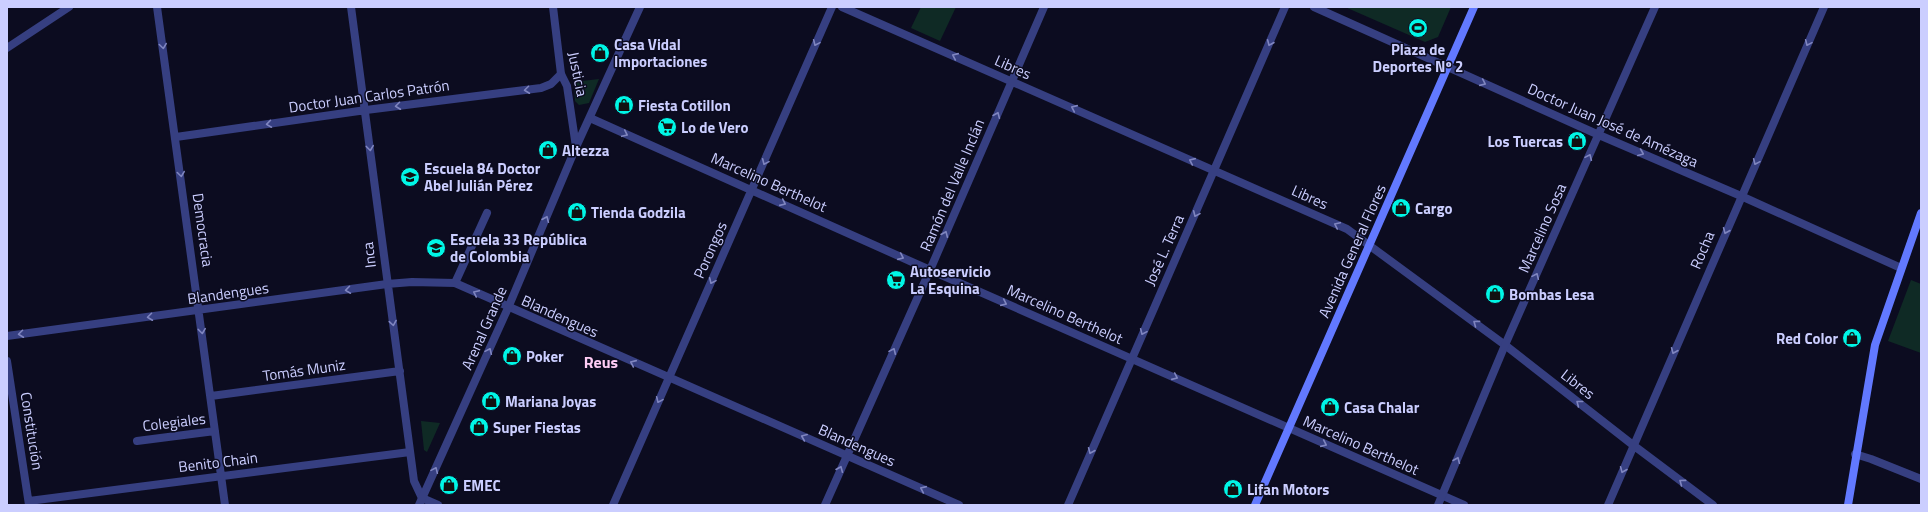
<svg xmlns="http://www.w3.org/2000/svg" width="1928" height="512" font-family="'Titillium Web',sans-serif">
<rect width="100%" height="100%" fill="#0c0c20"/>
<path fill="#0f2a25" d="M921,7H956L940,41L911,28Z
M1345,7H1451L1438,37L1425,42Z
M599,79L589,103L579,105L575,101L574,82Z
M1911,280L1921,284V353L1888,341Z
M421,421L440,423L427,452L424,450Z"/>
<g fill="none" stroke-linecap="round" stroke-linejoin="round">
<path stroke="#363f81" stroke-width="8" d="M157,7L225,505
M351,7L414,481L422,498L438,505
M842,7L1347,229L1505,345L1633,445L1713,505
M590,118L930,270L1464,505
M176,137L366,110L541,88L551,84L561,74
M576,147L640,7
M455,283L487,213
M7,336L387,284L412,282L455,283L959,505
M7,361L29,505
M211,396L400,371
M137,441L215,431
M1855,454L1871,459L1921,479
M29,501L410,452
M613,505L832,7
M825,505L930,270L1044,7
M1608,505L1824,7"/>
<path stroke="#363f81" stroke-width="8" d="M1314,7L1599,135L1741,196L1901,268
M7,48L69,7
M419,505L508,308L576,147L567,86L561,74L553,7
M1068,505C1140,339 1214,173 1285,7
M1438,505L1505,345L1655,7"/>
<path stroke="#6279ff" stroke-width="8" d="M1255,505L1474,7
M1848,505L1875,345L1921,213"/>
</g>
<defs><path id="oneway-chevron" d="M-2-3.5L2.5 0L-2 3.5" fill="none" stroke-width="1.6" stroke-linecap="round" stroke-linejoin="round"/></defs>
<g stroke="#8086c0">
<use href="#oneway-chevron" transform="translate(816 43) rotate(114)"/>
<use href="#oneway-chevron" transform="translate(1270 43) rotate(113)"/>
<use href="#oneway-chevron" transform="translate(1808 43) rotate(114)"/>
<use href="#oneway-chevron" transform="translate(163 46) rotate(82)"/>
<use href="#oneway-chevron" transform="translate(955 56) rotate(-156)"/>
<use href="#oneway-chevron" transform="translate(1483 83) rotate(24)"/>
<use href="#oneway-chevron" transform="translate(527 90) rotate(173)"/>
<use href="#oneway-chevron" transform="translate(398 106) rotate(173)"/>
<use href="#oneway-chevron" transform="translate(1074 108) rotate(-156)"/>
<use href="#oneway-chevron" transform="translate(997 115) rotate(-67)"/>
<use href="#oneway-chevron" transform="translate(269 124) rotate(172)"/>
<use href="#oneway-chevron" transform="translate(625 134) rotate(25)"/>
<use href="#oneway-chevron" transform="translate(370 148) rotate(83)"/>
<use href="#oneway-chevron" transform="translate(1641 153) rotate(23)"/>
<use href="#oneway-chevron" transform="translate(1589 157) rotate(-66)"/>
<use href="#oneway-chevron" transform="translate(1192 161) rotate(-156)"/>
<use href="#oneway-chevron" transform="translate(765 162) rotate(114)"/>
<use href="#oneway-chevron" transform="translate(1756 162) rotate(114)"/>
<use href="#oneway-chevron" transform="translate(181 174) rotate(82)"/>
<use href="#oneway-chevron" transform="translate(783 203) rotate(24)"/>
<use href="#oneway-chevron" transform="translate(1196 214) rotate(114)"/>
<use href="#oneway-chevron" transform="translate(546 219) rotate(-67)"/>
<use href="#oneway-chevron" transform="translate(1337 225) rotate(-155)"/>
<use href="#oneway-chevron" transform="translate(1726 231) rotate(113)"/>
<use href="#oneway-chevron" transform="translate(945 234) rotate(-67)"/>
<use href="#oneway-chevron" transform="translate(901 257) rotate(24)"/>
<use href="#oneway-chevron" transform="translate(1536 276) rotate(-66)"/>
<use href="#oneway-chevron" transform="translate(712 281) rotate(114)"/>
<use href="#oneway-chevron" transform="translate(348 290) rotate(172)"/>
<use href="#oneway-chevron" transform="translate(476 293) rotate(-155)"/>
<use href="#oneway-chevron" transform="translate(1004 303) rotate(24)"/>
<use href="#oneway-chevron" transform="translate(150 317) rotate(173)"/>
<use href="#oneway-chevron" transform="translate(393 323) rotate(81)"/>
<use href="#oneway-chevron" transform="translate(1476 323) rotate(-144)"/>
<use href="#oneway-chevron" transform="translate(202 331) rotate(83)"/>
<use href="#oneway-chevron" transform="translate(1143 332) rotate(114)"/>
<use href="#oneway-chevron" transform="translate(21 334) rotate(173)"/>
<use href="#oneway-chevron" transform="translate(489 351) rotate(-66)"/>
<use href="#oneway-chevron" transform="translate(893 351) rotate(-66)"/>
<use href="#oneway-chevron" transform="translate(1674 351) rotate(113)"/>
<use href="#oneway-chevron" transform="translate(633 363) rotate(-156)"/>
<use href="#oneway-chevron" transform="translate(1175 377) rotate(24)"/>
<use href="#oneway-chevron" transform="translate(659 400) rotate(114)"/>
<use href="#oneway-chevron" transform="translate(1579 403) rotate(-142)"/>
<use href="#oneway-chevron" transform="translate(804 437) rotate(-157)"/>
<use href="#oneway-chevron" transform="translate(1324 444) rotate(24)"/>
<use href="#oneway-chevron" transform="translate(1091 451) rotate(113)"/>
<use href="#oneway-chevron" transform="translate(1457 460) rotate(-67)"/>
<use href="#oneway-chevron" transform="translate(840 469) rotate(-67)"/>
<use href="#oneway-chevron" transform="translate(435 470) rotate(-66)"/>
<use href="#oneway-chevron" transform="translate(1623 470) rotate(113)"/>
<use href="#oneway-chevron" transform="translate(1682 482) rotate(-143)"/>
<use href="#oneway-chevron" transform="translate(923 489) rotate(-156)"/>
</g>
<defs>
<symbol id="stadium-disc" viewBox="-11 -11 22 22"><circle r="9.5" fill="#00f6e6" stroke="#0c0c20"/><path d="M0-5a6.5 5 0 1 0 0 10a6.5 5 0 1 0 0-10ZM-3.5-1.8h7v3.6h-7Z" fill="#111"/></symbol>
<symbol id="shop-disc" viewBox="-11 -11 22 22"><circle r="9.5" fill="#00f6e6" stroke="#0c0c20"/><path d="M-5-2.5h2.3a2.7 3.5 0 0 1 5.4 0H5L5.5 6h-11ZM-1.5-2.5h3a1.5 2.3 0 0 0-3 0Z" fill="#111"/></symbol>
<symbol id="supermarket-disc" viewBox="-11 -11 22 22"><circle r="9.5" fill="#00f6e6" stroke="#0c0c20"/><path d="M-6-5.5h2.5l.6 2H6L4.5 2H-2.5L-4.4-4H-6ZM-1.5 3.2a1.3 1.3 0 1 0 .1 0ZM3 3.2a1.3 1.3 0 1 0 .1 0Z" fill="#111"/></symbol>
<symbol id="school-disc" viewBox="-11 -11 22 22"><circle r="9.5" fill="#00f6e6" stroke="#0c0c20"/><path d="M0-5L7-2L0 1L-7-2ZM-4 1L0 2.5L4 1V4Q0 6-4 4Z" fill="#111"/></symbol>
</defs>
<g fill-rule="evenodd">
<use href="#stadium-disc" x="1407" y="17" width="22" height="22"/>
<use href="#shop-disc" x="589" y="42" width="22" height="22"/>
<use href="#shop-disc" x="613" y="94" width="22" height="22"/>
<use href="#supermarket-disc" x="656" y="116" width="22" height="22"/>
<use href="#shop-disc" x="1566" y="130" width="22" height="22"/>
<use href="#shop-disc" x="537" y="139" width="22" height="22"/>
<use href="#school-disc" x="399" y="166" width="22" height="22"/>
<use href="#shop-disc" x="1390" y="197" width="22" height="22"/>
<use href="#shop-disc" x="566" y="201" width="22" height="22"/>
<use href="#school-disc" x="425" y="237" width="22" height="22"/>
<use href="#supermarket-disc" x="885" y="269" width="22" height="22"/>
<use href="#shop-disc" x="1484" y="283" width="22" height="22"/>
<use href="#shop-disc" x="1841" y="327" width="22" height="22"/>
<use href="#shop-disc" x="501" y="345" width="22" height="22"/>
<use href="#shop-disc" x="480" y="390" width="22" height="22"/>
<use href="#shop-disc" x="1319" y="396" width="22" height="22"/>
<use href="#shop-disc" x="468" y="416" width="22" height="22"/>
<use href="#shop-disc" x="438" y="474" width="22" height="22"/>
<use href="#shop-disc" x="1222" y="478" width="22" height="22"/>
</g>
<g text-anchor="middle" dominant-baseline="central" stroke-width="3" stroke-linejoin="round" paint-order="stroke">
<g font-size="15" font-weight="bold" fill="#cbceff" stroke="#0c0c20" text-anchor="start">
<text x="614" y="44">Casa Vidal<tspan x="614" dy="17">Importaciones</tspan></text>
<text x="1418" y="49" text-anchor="middle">Plaza de<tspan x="1418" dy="17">Deportes Nº 2</tspan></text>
<text x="638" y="105">Fiesta Cotillon</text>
<text x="681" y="127">Lo de Vero</text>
<text x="1563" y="141" text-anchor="end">Los Tuercas</text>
<text x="562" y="150">Altezza</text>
<text x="424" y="168">Escuela 84 Doctor<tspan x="424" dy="17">Abel Julián Pérez</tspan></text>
<text x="1415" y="208">Cargo</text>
<text x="591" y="212">Tienda Godzila</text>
<text x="450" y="239">Escuela 33 República<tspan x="450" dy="17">de Colombia</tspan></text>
<text x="910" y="271">Autoservicio<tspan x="910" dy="17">La Esquina</tspan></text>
<text x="1509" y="294">Bombas Lesa</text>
<text x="1838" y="338" text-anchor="end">Red Color</text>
<text x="526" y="356">Poker</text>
<text x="505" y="401">Mariana Joyas</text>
<text x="1344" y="407">Casa Chalar</text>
<text x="493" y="427">Super Fiestas</text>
<text x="463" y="485">EMEC</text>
<text x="1247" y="489">Lifan Motors</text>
</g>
<g font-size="15" fill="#cbceff" stroke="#0c0c20">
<text transform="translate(1013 67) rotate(24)">Libres</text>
<text transform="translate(578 74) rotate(78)">Justicia</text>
<text transform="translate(369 96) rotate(-8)">Doctor Juan Carlos Patrón</text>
<text transform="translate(1613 125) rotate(24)">Doctor Juan José de Amézaga</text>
<text transform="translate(769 182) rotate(24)">Marcelino Berthelot</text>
<text transform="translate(952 185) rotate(-67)">Ramón del Valle Inclán</text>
<text transform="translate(1310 197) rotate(24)">Libres</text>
<text transform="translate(1542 228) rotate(-66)">Marcelino Sosa</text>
<text transform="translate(203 230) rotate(82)">Democracia</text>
<text transform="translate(710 250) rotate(-66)">Porongos</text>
<text transform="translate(1164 250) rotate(-66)">José L. Terra</text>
<text transform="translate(1702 250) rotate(-67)">Rocha</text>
<text transform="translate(1352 251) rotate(-66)">Avenida General Flores</text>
<text transform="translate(369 255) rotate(-97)">Inca</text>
<text transform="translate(228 293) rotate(-8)">Blandengues</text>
<text transform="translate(1065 314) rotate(24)">Marcelino Berthelot</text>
<text transform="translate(560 316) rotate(24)">Blandengues</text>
<text transform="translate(484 328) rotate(-66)">Arenal Grande</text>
<text transform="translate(304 370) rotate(-8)">Tomás Muniz</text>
<text transform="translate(1578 384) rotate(38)">Libres</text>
<text transform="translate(174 422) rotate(-7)">Colegiales</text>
<text transform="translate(32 431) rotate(81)">Constitución</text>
<text transform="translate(857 445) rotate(24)">Blandengues</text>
<text transform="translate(1361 445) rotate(24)">Marcelino Berthelot</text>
<text transform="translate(218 462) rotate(-7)">Benito Chain</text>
</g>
<g font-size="16" font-weight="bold" fill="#ffcdf5" stroke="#0c0c20">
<text x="601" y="362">Reus</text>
</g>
</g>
<rect width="1928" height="512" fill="none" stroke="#cbceff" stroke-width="16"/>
</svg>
